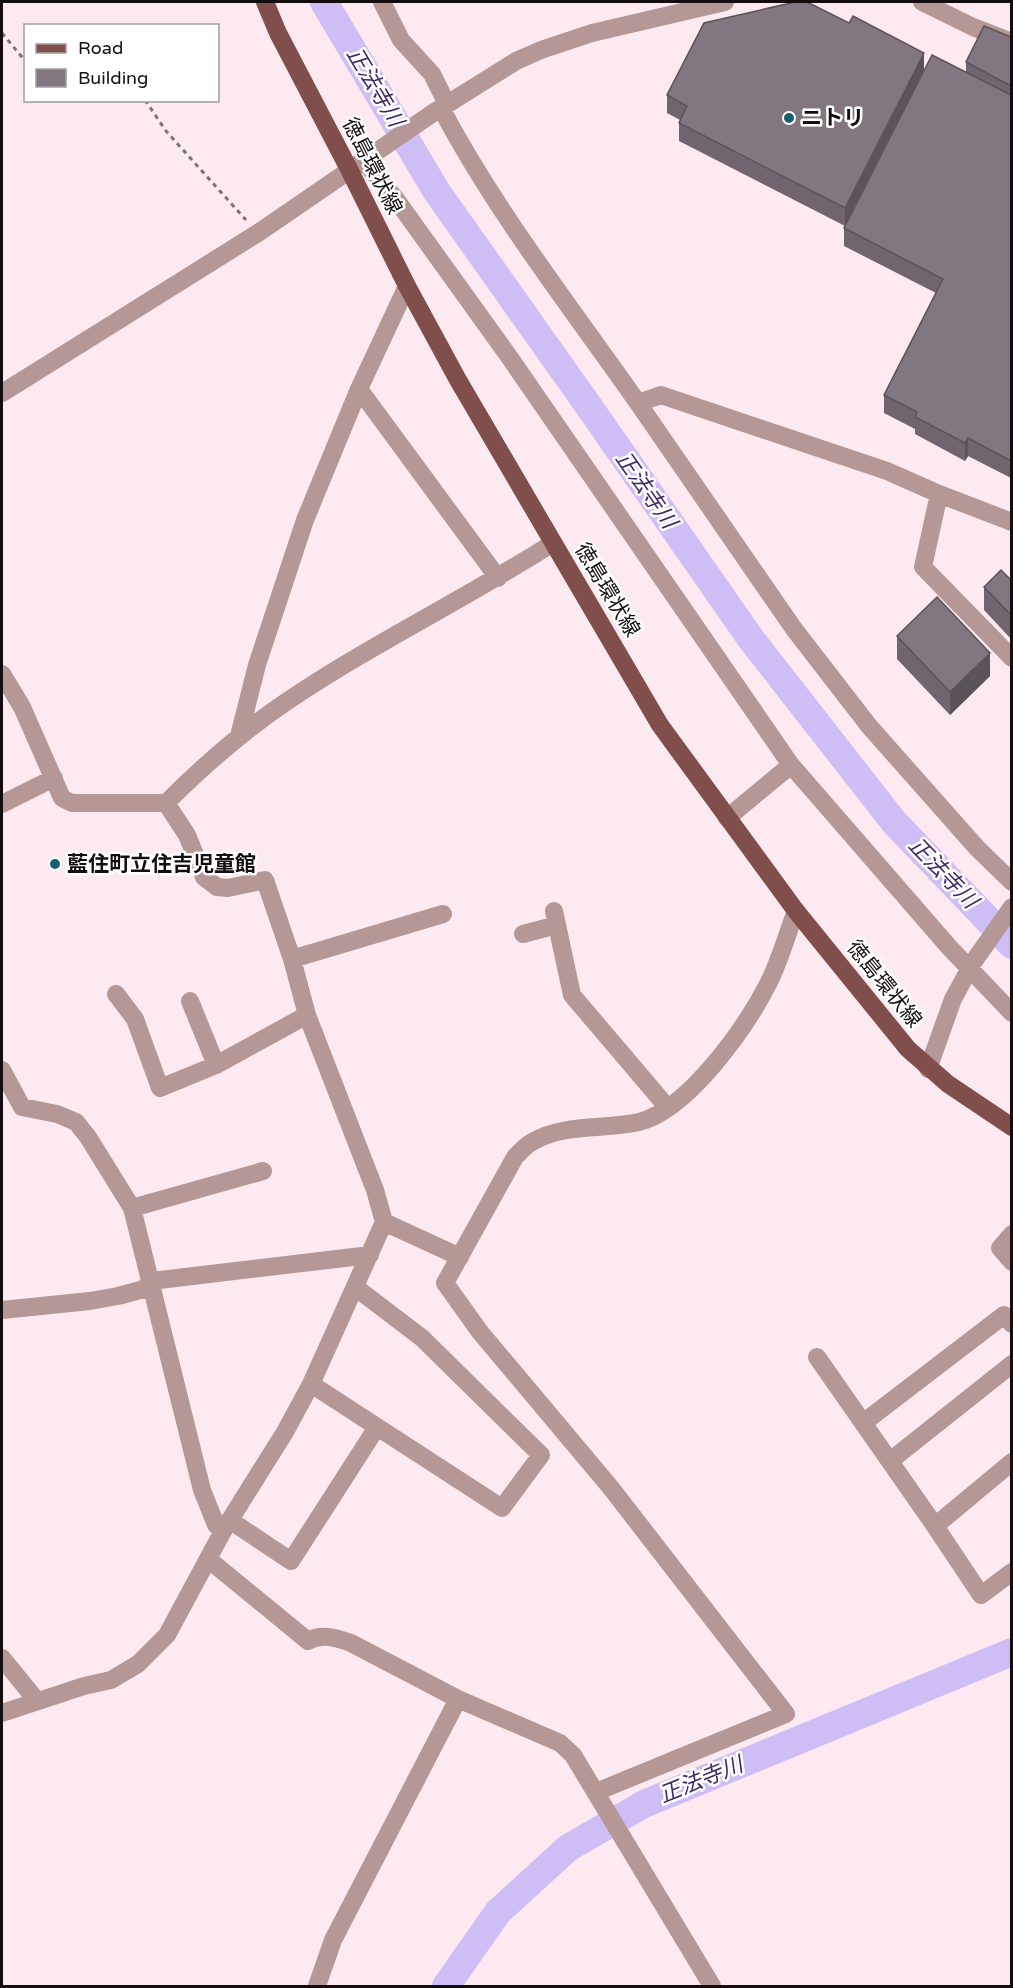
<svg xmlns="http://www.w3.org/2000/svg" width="1013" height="1988" font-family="'Varela Round','Noto Sans JP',sans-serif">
<rect width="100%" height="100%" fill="#fdeaf0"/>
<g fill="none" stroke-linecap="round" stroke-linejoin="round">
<path stroke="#cfbef6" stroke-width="28" d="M324,2L437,192L590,408L751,639L894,822L1012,945
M446,1986L498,1912L568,1848L644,1804L1012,1652"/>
<path stroke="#7e7276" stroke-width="3" stroke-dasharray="4.5 4.5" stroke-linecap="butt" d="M2,33L26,62
M145,100L166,131L246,220"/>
<path stroke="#b59895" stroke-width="18" d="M382,2L401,40L432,74L447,104
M922,2L973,27L1012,42
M441,108C496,212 570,306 638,403L661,395L887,471L939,494L923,567L1012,658
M363,160L395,198L510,358L791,765L949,947L1012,1013
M359,389L498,578
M2,393L258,233L433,113L516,61L541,50L592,33L725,2
M638,403L794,629L869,726L977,848L1012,882
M939,494L1012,522
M2,674L22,707L62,798L72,803H166C204,765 244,730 289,700C374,643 467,598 553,543
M239,736L257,665L305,520L359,389L407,286
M2,804L54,778
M727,818L791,765
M554,911L572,995L668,1108
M523,934L557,925
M292,959L443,914
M974,961L1012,907
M116,994L135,1019L160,1088L216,1065L307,1015
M190,1001L216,1065
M928,1069L953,999L970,968
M2,1070L22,1107L57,1114L76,1122L88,1137L132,1208L202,1490L216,1525L223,1531
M132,1208L263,1171
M384,1222L460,1257
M1012,1234L1000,1248L1012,1262
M2,1310L90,1301L118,1296L144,1289L151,1281L370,1255
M817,1357L935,1526L981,1595L1012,1572
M311,1384L502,1508L541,1455L422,1338L355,1287
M863,1423L1004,1315L1012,1324
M890,1461L1012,1364
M231,1521L291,1561L377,1427
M935,1526L1012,1462
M208,1559L308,1641C322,1633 337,1638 351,1643L458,1699L560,1743L573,1755L712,1986
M2,1658L37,1701
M2,1713L84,1686L111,1680L138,1664L167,1635L223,1531L285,1432L311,1384L384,1222L375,1190L307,1015L292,959L265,880L228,888L217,887L204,877L187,835L166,803
M596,1792L786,1714L611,1488L480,1332L445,1283L515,1157C520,1152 525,1146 532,1142C564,1123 605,1130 639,1122C688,1110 746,1027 768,984C780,961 787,934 796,911
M317,1986L333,1940L458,1699"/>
<path stroke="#804f4c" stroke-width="18" d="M265,2L278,33L349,169L407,286L458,380L660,725L796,911L908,1049L948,1084L1012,1127"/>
</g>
<path fill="#70656f" d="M849,23L845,226L679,141V123L680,120L667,113V95Z
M1011,37V478L968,456L965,461L915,434V429L884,413V395L936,293L844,246V228L966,72V62Z
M1011,580V639L984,610V587Z
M897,636L990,676L950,715L897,659Z"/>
<path fill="#5b535a" d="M924,53V70L845,226V208Z
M968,438V456L965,461V443Z
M990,653V676L950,715V692Z"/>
<path fill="#827681" stroke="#5b535a" stroke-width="1.5" d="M795,2H807L849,23L853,16L924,53L845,208L679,123L687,106L667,95L704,23Z
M984,26L1011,37V86L966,62Z
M932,55L1011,95V461L968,438L965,443L915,417L917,412L884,395L943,279L844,228Z
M1001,570L1011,580V615L984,587Z
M937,597L990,653L950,692L897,636Z"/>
<g fill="#16616e" stroke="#fff" stroke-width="2">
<circle cx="789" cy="118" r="6"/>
<circle cx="55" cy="864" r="6"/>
</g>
<g text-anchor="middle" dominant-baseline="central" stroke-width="5" stroke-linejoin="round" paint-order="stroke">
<g font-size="21" font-weight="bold" fill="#140d10" stroke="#fff" text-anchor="start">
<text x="801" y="118">ニトリ</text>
<text x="67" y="864">藍住町立住吉児童館</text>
</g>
<g font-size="21" fill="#140d10" stroke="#fff">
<text transform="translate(372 166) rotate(63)">徳島環状線</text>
<text transform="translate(607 590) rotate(59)">徳島環状線</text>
<text transform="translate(884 984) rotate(51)">徳島環状線</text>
</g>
<g font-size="22" font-style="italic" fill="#412868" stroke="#fff">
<text transform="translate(375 87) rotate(59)">正法寺川</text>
<text transform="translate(646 490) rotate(55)">正法寺川</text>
<text transform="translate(943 873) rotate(46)">正法寺川</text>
<text transform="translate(701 1780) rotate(-22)">正法寺川</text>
</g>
</g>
<rect width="1013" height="1988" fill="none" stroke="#140d10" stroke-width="6"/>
<rect x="24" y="24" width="195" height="78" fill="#ffffff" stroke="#a19e9f" stroke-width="1.5"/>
<rect x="36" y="44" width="30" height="9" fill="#804f4c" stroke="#a19e9f" stroke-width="1.5"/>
<text x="78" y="54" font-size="18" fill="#140d10">Road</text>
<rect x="36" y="69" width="30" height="18" fill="#827681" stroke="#a19e9f" stroke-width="1.5"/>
<text x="78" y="84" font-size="18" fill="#140d10">Building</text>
</svg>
